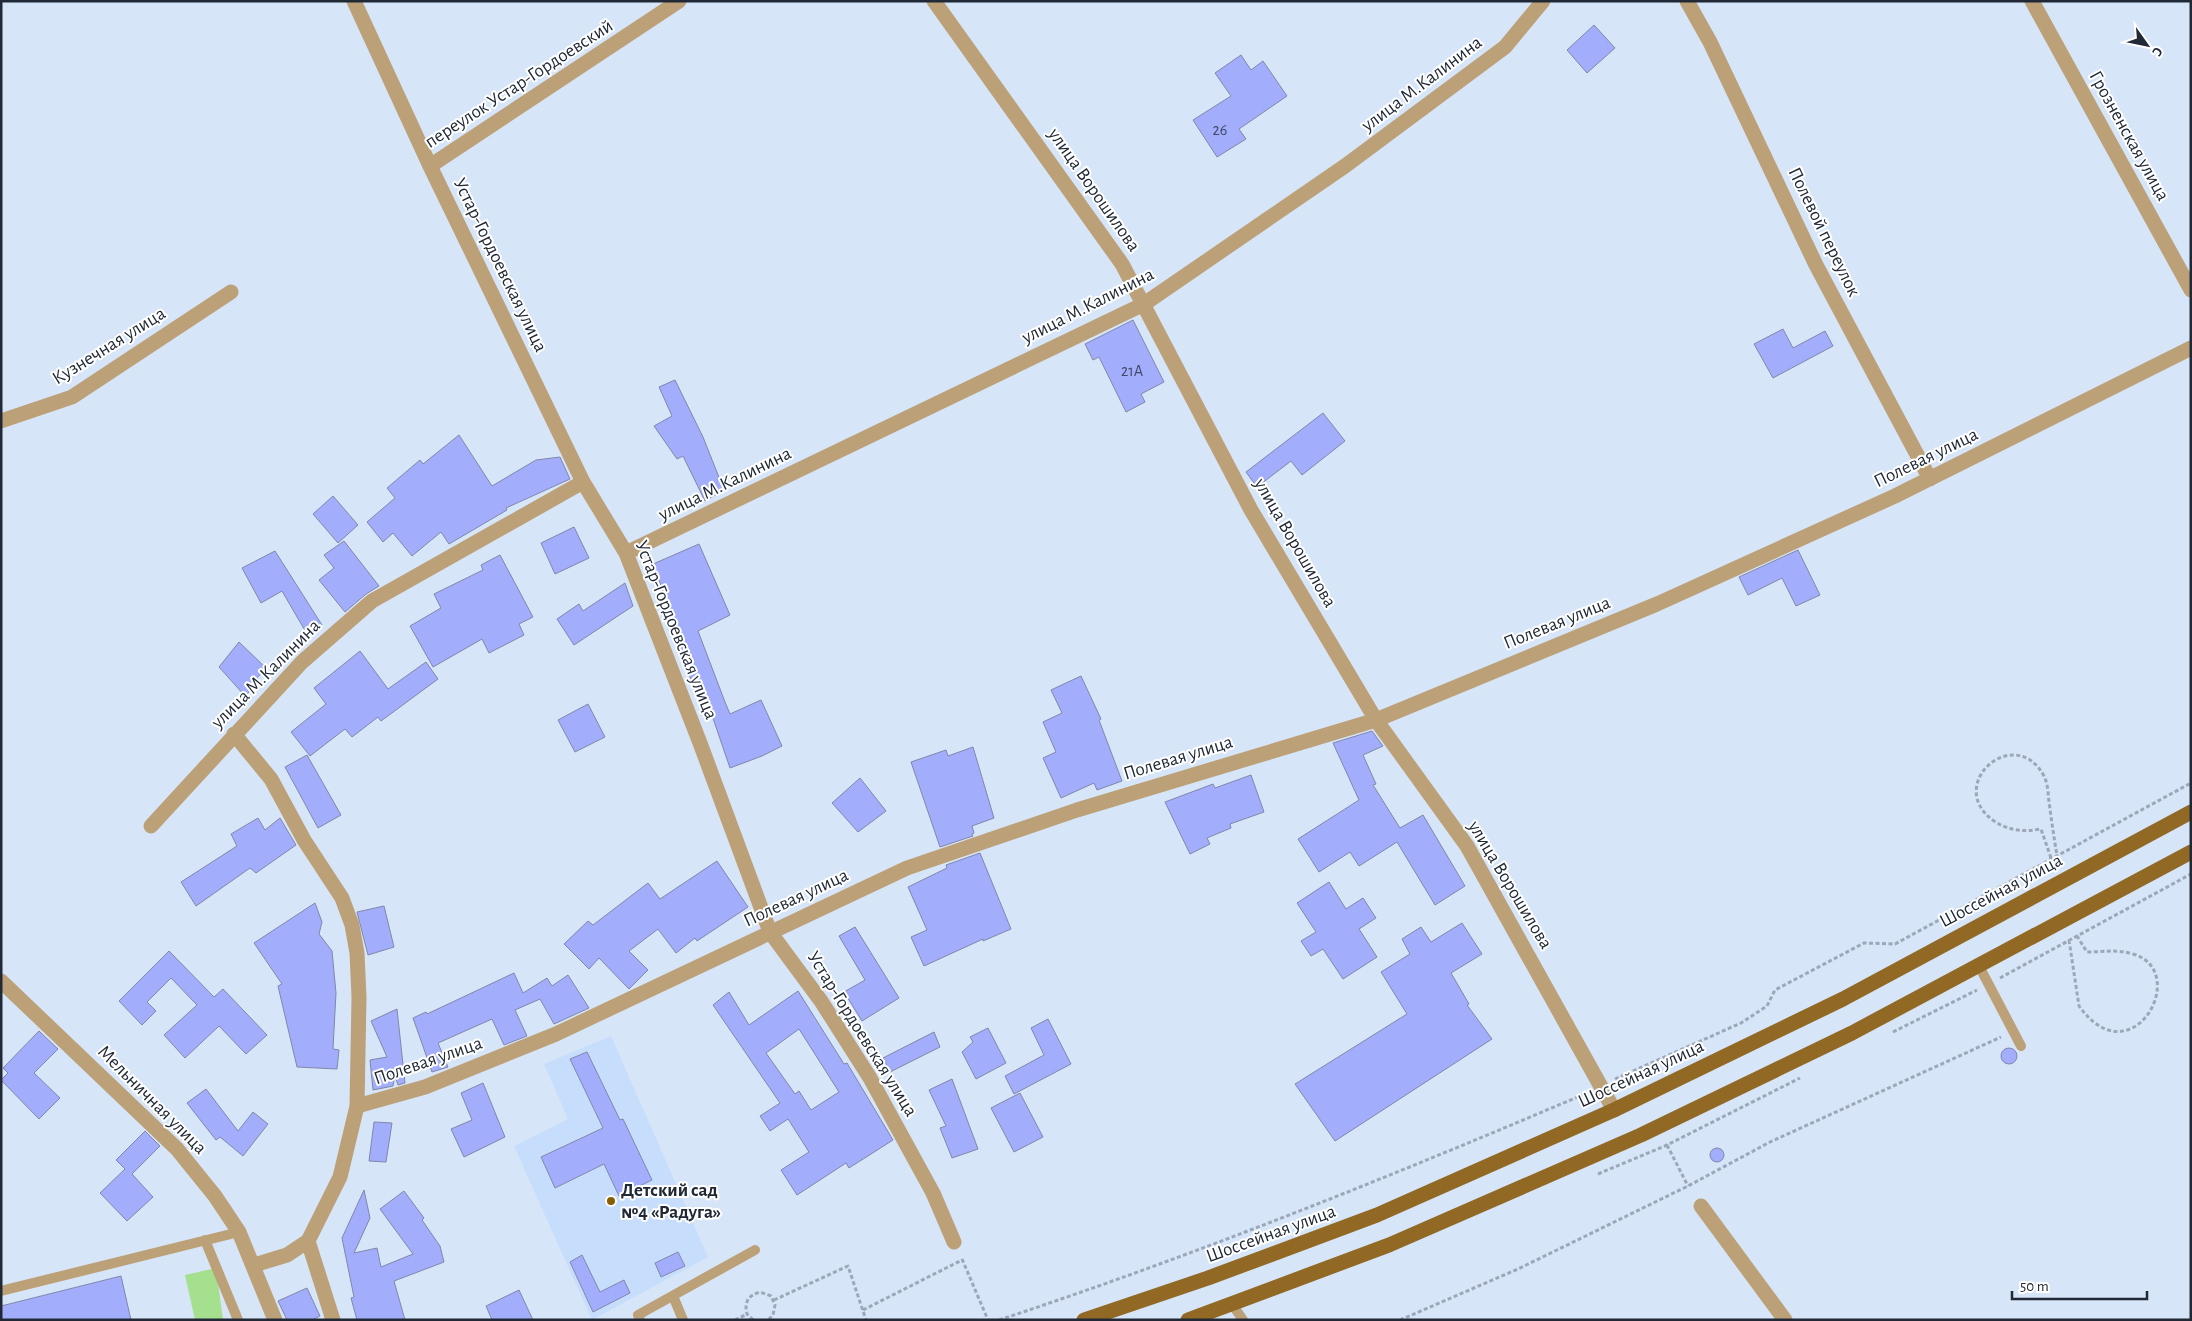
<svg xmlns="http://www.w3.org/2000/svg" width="2192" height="1321" font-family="'Alegreya Sans',sans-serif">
<rect width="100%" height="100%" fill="#d7e5f8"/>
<path fill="#c7ddfc" d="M611,1036L708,1257L592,1320L514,1146L568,1119L544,1064Z"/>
<path fill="#a4e08e" d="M216,1268L223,1320H195L185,1275Z"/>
<path fill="#a2adfc" stroke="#8187a9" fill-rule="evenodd" d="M1594,25L1615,48L1587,73L1567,50Z
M1241,55L1251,70L1263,61L1287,96L1239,129L1246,139L1217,157L1193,120L1231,96L1215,73Z
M1133,320L1164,382L1141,394L1145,402L1126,412L1099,357L1093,360L1085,344Z
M1783,329L1793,348L1825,331L1833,346L1773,378L1754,344Z
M675,380L703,437L724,490L705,501L683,456L677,459L654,426L672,416L659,387Z
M1323,413L1345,441L1302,475L1291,461L1257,487L1246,472Z
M459,435L492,486L536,460L560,457L570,479L506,508L507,510L449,544L441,532L412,556L393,533L383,542L367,522L395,498L387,488L420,460L423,464Z
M333,496L358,525L338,543L313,514Z
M574,527L589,558L555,574L541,543Z
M344,541L379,586L366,594L345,612L319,580L334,568L324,555Z
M699,544L730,615L698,631L725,702L730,714L761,700L782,746L762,756L730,768L703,689L696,692L676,642L681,640L653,564Z
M1798,550L1820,595L1796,606L1782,578L1748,595L1739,577Z
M275,551L322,625L307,634L282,591L261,603L242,568Z
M500,555L533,617L519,624L524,635L489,653L482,639L433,667L410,626L441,608L434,594L483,570L481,565Z
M625,583L633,606L574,645L557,619L579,604L583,611Z
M239,642L266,668L257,678L260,681L245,696L219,667Z
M360,651L388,689L426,662L438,679L381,721L378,717L352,737L345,729L310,756L291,732L326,704L314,688Z
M1081,676L1101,719L1099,720L1122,781L1097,790L1094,783L1061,798L1043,758L1056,752L1043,722L1062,713L1051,690Z
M588,704L605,737L575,752L558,720Z
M1372,731L1383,746L1363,755L1376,784L1373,785L1400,828L1423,815L1465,886L1435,905L1397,842L1359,866L1350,852L1319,872L1298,839L1359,800L1333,743Z
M973,747L994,818L972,826L974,833L972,834L973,836L940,847L911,762L946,750L948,756Z
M307,755L341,815L318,828L285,767Z
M1251,775L1264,812L1230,824L1231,828L1207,838L1210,844L1190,854L1165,802L1213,784L1215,788Z
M860,778L886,811L858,832L832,803Z
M258,818L265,830L280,818L296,845L256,873L250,868L196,906L181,882L237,846L231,834Z
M980,853L1011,929L983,941V939L924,966L911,937L927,930L908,887L947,868L946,865Z
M717,861L748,907L697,941L695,938L676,953L658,929L629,951L648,970L629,989L599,958L589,969L564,944L588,921L593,925L648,883L660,899Z
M1329,882L1346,909L1363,898L1376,918L1359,929L1377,957L1343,979L1323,949L1311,956L1301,941L1316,932L1297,903Z
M315,903L322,922L319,934L332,951L336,993L333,1049L339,1050L337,1069L297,1067L278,986L282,984L254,943Z
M384,906L394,947L368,955L357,912Z
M1462,923L1482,954L1451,973L1469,1004L1467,1005L1492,1039L1335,1141L1295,1084L1407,1014L1381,972L1410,954L1402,939L1421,927L1431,942Z
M855,927L899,998L862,1021L844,992L865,980L839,936Z
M169,951L214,997L223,989L267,1035L246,1054L219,1026L185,1058L164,1035L197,1005L171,978L147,1002L156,1011L142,1025L119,1001Z
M514,973L523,993L547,978L552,986L568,975L589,1008L554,1024L540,999L515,1010L527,1036L504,1045L492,1019L438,1043L448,1067L432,1072L413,1018L426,1012L427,1014Z
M798,991L844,1064L847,1063L893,1140L849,1168L846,1163L797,1195L781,1170L809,1152L788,1119L770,1131L760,1116L780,1103L713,1005L729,992L749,1025ZM799,1029L839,1092L811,1110L799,1091L795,1094L766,1053Z
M397,1009L405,1083L398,1085L396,1079L394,1080L393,1086L373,1090L370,1060L387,1057L371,1021Z
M1048,1019L1071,1064L1014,1094L1005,1076L1044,1055L1031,1028Z
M988,1028L1006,1063L976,1079L962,1052L973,1042L970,1037Z
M39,1031L58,1049L34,1073L60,1098L39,1119L1,1080L8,1073L3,1068Z
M934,1032L940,1047L890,1072L883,1058Z
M2001 1056a8 8 0 1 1 16 0a8 8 0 1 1-16 0Z
M587,1052L620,1120L623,1119L652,1180L619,1196L604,1164L555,1188L541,1157L603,1128L570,1059Z
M952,1079L978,1149L952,1158L940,1128L946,1126L929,1090Z
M483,1083L505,1137L464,1157L451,1129L472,1120L461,1093Z
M206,1089L238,1131L253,1112L268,1124L243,1156L220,1137L216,1140L187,1103Z
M1020,1093L1043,1137L1014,1152L991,1108Z
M374,1122L392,1123L386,1162L369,1161Z
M145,1131L160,1146L132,1174L153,1197L127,1221L100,1193L125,1169L116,1160Z
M1710 1155a7 7 0 1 1 14 0a7 7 0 1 1-14 0Z
M364,1190L370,1218L354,1253L377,1248L381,1267L413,1254L380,1209L404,1191L424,1218L422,1220L440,1246L444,1262L394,1281L405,1320H357L351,1298L354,1297L342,1238Z
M678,1252L685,1266L661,1277L655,1263Z
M582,1255L600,1292L624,1280L630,1293L593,1312L570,1262Z
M121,1276L131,1320H1V1306Z
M307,1288L320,1316L312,1320H287L278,1301Z
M519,1290L533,1320H492L486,1306Z"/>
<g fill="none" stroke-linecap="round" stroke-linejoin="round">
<path stroke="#9ca8b9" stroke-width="3" stroke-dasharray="4 2.5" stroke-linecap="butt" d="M2051,858L2041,829C2024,832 2009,831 1994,821C1943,785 2015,722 2044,776C2048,784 2048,794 2049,802C2052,824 2055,845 2059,867
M2069,940L2079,1006C2132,1080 2192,971 2133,954C2117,949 2103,952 2087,952L2077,936
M2000,978L2191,874
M1893,1032L1977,990
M1615,1079L1741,1023L1767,1006L1775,990L1864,943L1895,944L2191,783
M1667,1145L1688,1186
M1598,1174L1667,1145L1800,1078
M962,1259L988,1320
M774,1300L848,1266L866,1320
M863,1310L962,1260
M735,1320L747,1314
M753,1320L747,1314C744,1303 748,1295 760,1292L771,1296L775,1305L773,1315L768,1320
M999,1320C1199,1254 1394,1175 1587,1093
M1400,1320L1518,1269L1688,1186L1770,1142L2001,1037"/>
<path stroke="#bca178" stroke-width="10" d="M1979,966L2021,1046
M205,1240L238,1320
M1,1291L239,1232
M673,1296L683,1320
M1232,1304L1243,1320
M640,1320L638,1315L755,1250"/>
<path stroke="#bca178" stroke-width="15" d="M354,1L430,166L583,482L626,553L700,743L770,932L821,1001L870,1078L933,1193L954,1242
M934,1L1122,264L1251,510L1376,720L1467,846L1614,1110
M1687,1L1710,42L1816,265L1930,479
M2032,1L2191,290
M430,166L679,1
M1,421L72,397L231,292
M626,553L1144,304L1345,166L1505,47L1543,1
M234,734L271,779L304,840L342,898L352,925L357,953L359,997L357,1106
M151,826L302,662L372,601L583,482
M1,981L177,1149L215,1196L239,1232L275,1320
M1701,1206L1785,1320
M308,1241L333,1320
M254,1265L287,1255L308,1241L340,1177L357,1106L425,1087L556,1034L907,868L1077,810L1376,720L1657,604L1895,496L2191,348"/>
<path stroke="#916925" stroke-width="15" d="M1084,1320L1208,1278L1377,1215L1614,1110L1843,999L2191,812
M1188,1320L1389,1245L1641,1135L1852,1033L2191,852"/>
</g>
<circle fill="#895e00" stroke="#fff" stroke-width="2" cx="611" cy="1201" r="5"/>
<g text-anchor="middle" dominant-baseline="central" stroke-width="4" stroke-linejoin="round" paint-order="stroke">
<g font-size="16" fill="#404a67">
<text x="1220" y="130">26</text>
<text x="1132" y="371">21А</text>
</g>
<g font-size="19" fill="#202935" stroke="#fff">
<text transform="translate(519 84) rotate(-33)">переулок Устар-Гордоевский</text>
<text transform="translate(1422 84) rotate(-37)">улица М.Калинина</text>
<text transform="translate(2129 136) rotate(61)">Грозненская улица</text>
<text transform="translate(1094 190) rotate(55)">улица Ворошилова</text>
<text transform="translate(1824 232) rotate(64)">Полевой переулок</text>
<text transform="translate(500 265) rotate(64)">Устар-Гордоевская улица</text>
<text transform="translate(1088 306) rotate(-27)">улица М.Калинина</text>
<text transform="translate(109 346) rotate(-32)">Кузнечная улица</text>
<text transform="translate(1926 458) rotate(-26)">Полевая улица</text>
<text transform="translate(725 484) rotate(-26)">улица М.Калинина</text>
<text transform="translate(1295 543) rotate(60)">улица Ворошилова</text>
<text transform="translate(1557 623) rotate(-22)">Полевая улица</text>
<text transform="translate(676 630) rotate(68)">Устар-Гордоевская улица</text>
<text transform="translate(266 674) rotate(-45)">улица М.Калинина</text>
<text transform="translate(1178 758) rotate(-17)">Полевая улица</text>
<text transform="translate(1510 885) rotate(59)">улица Ворошилова</text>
<text transform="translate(2001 891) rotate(-28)">Шоссейная улица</text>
<text transform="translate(796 898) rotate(-25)">Полевая улица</text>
<text transform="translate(862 1034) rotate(58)">Устар-Гордоевская улица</text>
<text transform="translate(428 1061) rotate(-19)">Полевая улица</text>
<text transform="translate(1641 1074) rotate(-25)">Шоссейная улица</text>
<text transform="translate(152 1100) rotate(45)">Мельничная улица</text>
<text transform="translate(1271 1234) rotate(-20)">Шоссейная улица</text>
</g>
<g font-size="19" font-weight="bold" fill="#202935" stroke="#fff" text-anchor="start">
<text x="621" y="1190">Детский сад<tspan x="621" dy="22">№4 «Радуга»</tspan></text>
</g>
</g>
<rect width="2192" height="1321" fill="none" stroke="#202935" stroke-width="5"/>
<g transform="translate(2147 45) rotate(123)" stroke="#ffffff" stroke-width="4" paint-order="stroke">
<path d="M0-4L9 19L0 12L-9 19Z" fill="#202935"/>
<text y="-8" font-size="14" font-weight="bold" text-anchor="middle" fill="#202935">С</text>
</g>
<path d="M2012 1291v8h135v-8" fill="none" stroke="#202935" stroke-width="2.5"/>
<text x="2020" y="1291" font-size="15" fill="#202935" stroke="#ffffff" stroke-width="4" paint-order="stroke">50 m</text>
</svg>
